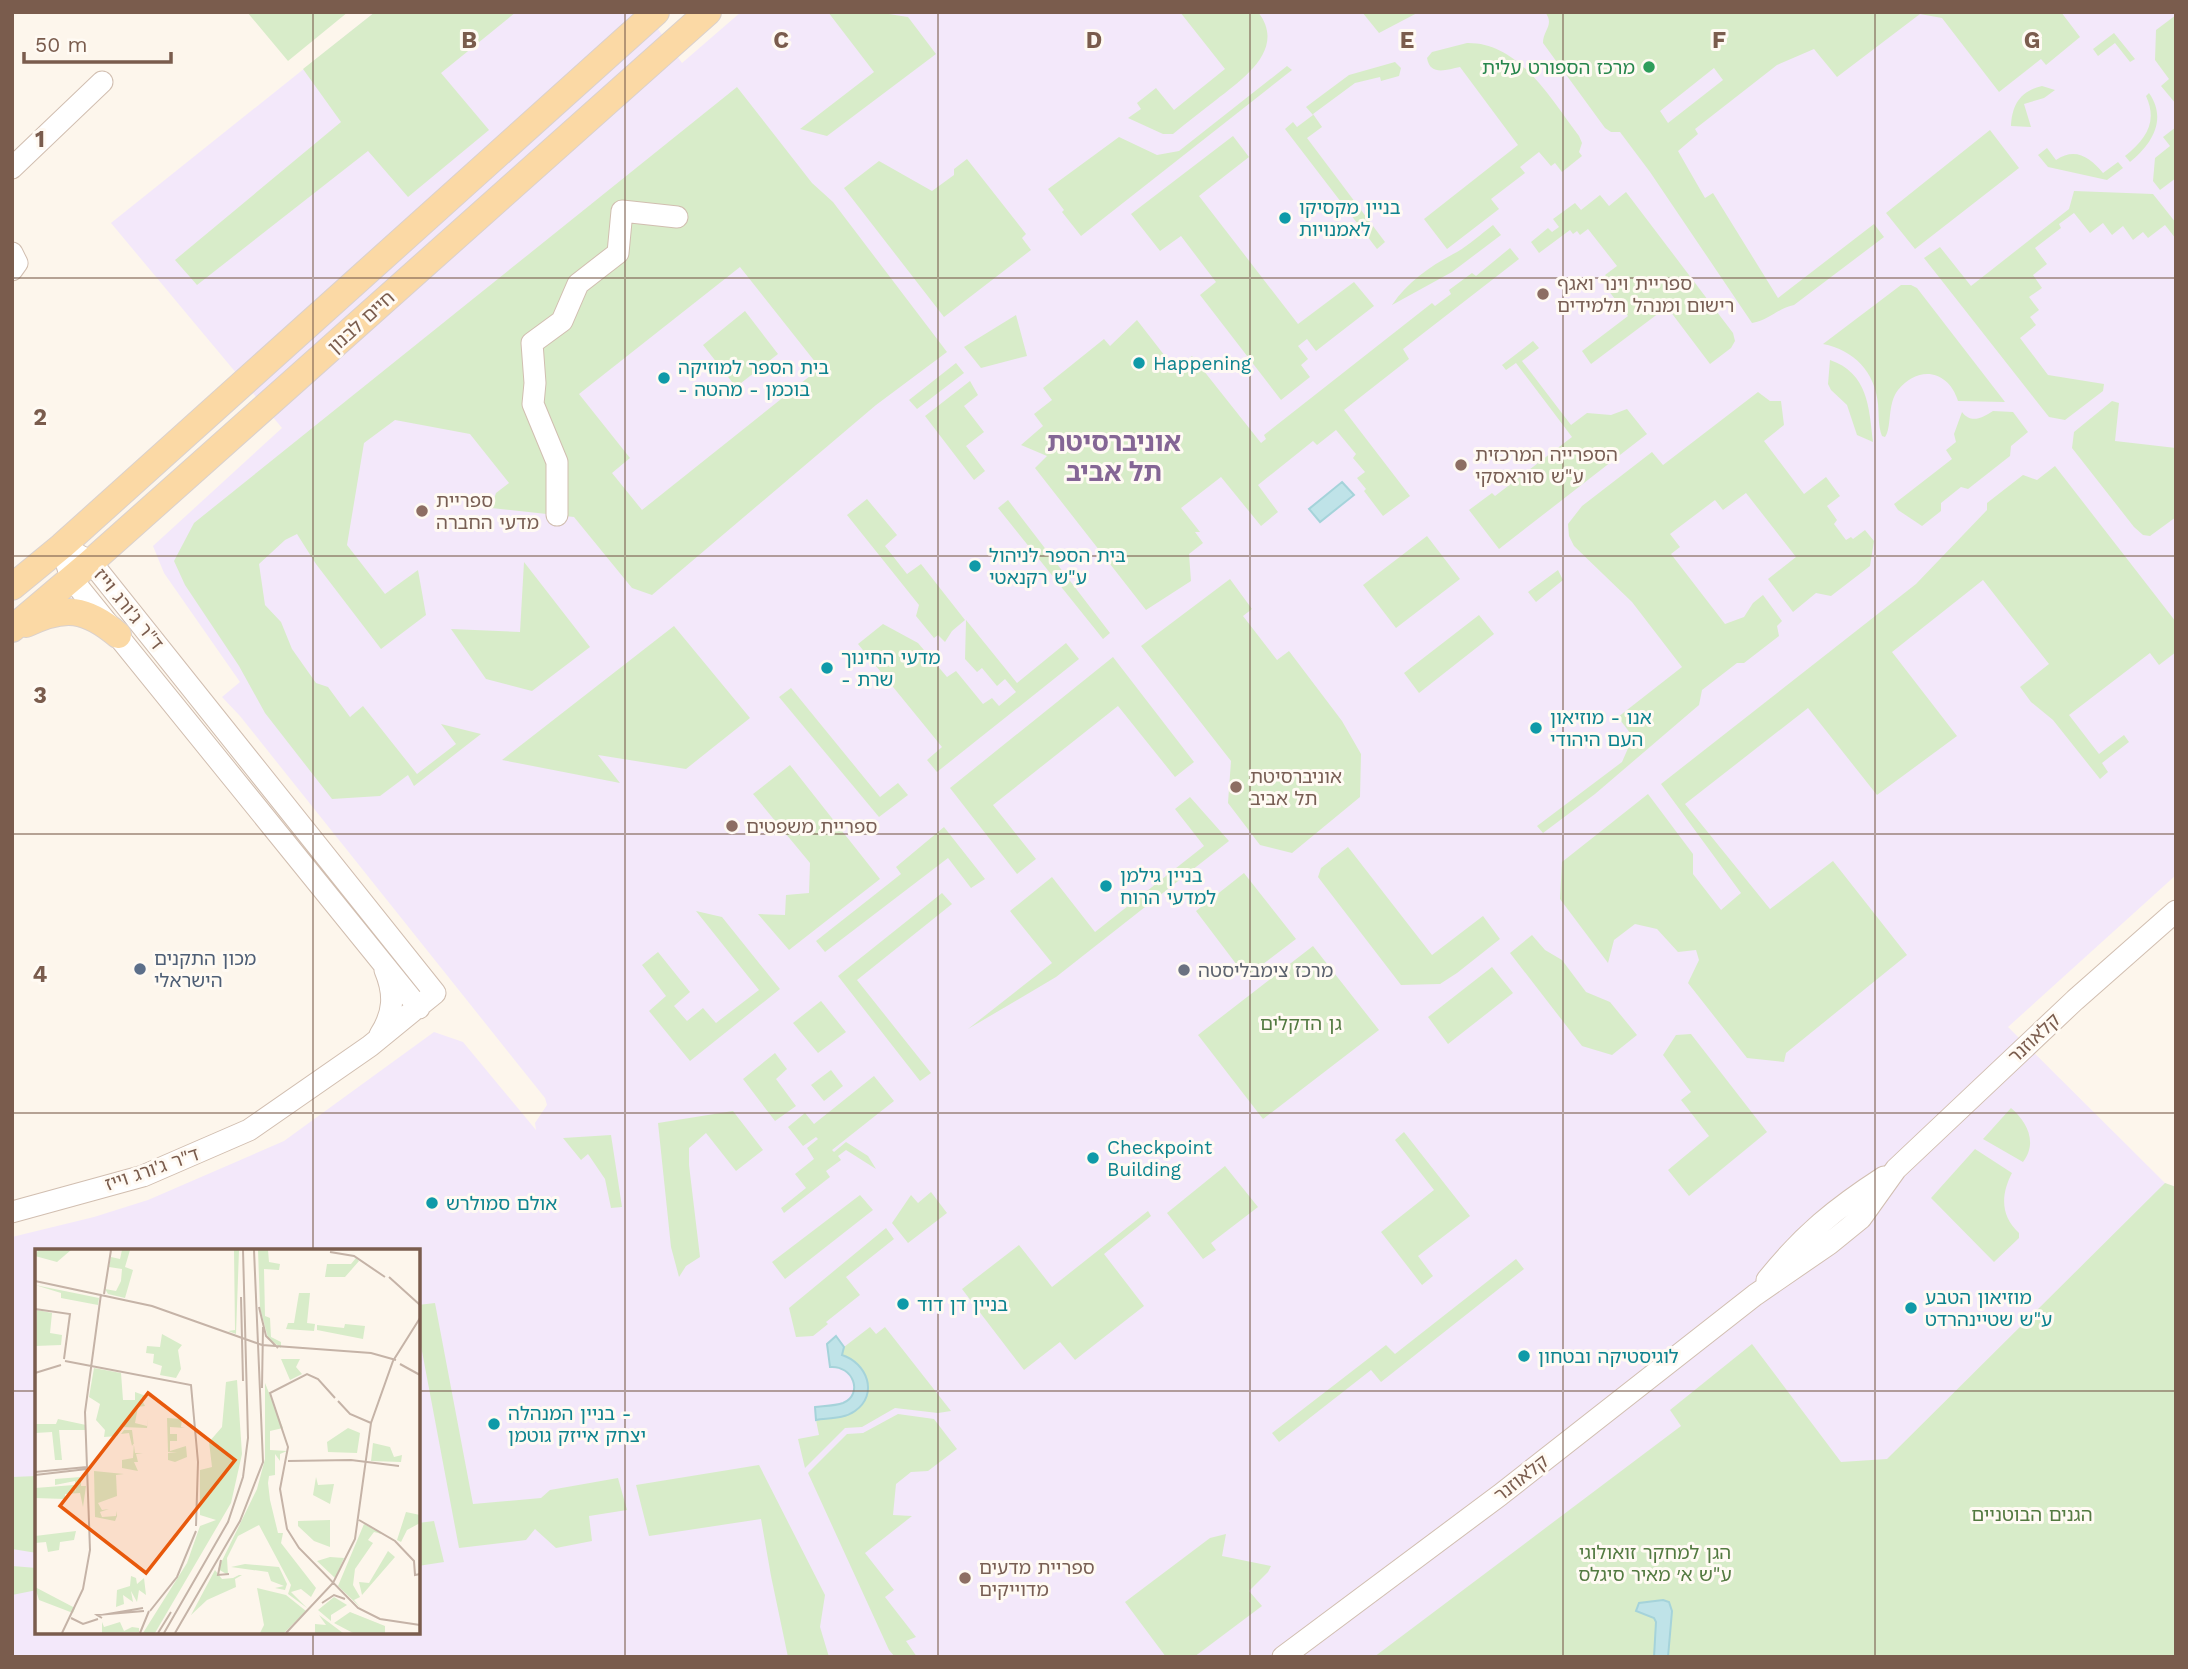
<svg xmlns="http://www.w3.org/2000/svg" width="2188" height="1669" font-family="'Work Sans','Noto Sans Hebrew',sans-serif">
<rect width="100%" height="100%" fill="#fdf6ec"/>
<path fill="#f3e8fa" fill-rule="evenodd" d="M375,12H646L682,63L741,12H2176V875L2008,1027L2165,1183L2176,1187V1657H12V1237L94,1217L148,1200L284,1141L434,1032L463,1042L536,1130L535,1123L547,1105L545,1098L240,716L222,697L240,682L164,573L153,546L282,428L111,223ZM37,1251H418V1632H37Z"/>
<path fill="#d8ecc9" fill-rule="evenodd" d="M247,12H348L288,61Z
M375,12H516L441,73L489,130L408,197L368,151L197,285L175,260L341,122L303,69Z
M828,12H876L908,17L936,54L827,136L800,129L874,72Z
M1180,12H1258C1287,49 1243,79 1216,100C1202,111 1187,122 1173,134H1163L1128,118L1141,109L1137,103L1156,88L1174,110L1225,69Z
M1362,12H1419L1379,33Z
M1545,12H2051L2052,14L2061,12L2080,37L2046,65L2041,59L1999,92L1942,18L1920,14L1837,77L1814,49L1777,65L1695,129L1698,134L1678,151L1705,198L1713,193L1778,298L1874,224L1884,237L1794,305C1776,309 1770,320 1752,323L1650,172L1620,132H1611L1605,128L1543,43C1543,30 1555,25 1545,12ZM1714,68L1723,80L1668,123L1660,111Z
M2176,15V104L2161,86L2169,79L2155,60L2156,30Z
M2114,33L2135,59L2130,62L2115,43L2098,56L2093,49Z
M1467,43C1520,42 1551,100 1579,136L1582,143L1579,152L1582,156L1562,172L1555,163L1551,166L1539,152L1520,167L1525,173L1491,199L1499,209L1447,249L1424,219L1518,145L1460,67C1446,70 1430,76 1427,58L1432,52Z
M1395,62L1401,68L1399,76L1381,81L1380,77L1355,83L1313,114L1322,127L1307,138L1385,242L1377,249L1285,129L1293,122L1297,127L1313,115L1306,107L1349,75Z
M1287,66L1292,70L1081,236L1062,212L1064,210L1048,189L1119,137L1157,155L1179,151Z
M2042,86L2055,90L2044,98L2024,104L2031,127L2011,126C2012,105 2020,91 2042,86Z
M737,87L812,183L833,202L947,352L876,405L652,595L632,588L574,517L491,508L496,493L509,483L470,434L395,420L364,443L347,545L385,594L418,570L426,615L381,649L316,564L297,534L285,540L259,564L265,605L281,622L292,649L316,683L328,687L350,717L363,706L417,774L456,744L441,724L481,734L414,786L408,775L380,796L332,799L265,713L239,666L185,585L174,561L194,523ZM740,267L820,368L642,510L612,473L630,458L579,394Z
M2149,93C2168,120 2151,145 2130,162L2125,156C2146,139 2158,122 2146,96Z
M2176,127V178L2160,190L2153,181L2155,158L2170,146L2163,137Z
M1990,130L2019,168L1915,249L1886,213Z
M1233,136L1249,157L1199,196L1298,324L1354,282L1374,306L1316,351L1307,339L1298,346L1308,359L1301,365L1310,377L1281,400L1200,295L1216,282L1181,236L1160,251L1131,214Z
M2047,148L2056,160C2075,147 2090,157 2103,173L2118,162L2123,168L2107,180L2048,167L2038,155Z
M967,159L1026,234L1022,238L1031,250L944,317L844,188L879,161L932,191L954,175V169Z
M2074,191L2153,194L2176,223V239L2165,225L2148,238L2143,232L2133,240L2123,226L2112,235L2103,223L2090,233L2074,213L2059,224L2061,228L2035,248L2047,264L2033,275L2042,288L2029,297L2039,310L2030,317L2036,325L2020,338L2048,375L2104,384L2103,391L2065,420L2049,417L1924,258L1940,247L1971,286L2069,209Z
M1626,192L1733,333L1735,341L1731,348L1710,364L1667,307L1591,364L1582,351L1628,316L1608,290L1614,286L1605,275L1617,266L1588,229L1580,235L1577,231L1573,234L1570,230L1539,253L1531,242L1548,228L1552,232L1559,227L1553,219L1575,203L1581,210L1600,195L1609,206Z
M1493,225L1501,235L1452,272L1392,305C1408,281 1432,265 1457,252C1469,245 1481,234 1493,225Z
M1510,248L1519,259L1403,349L1409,359L1344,410L1410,496L1383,516L1364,491L1366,489L1357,478L1365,472L1353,458L1356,454L1336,430L1317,445L1313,441L1258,485L1278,512L1261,526L1221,477L1181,508L1200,532H1195L1203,543L1189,554L1191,581L1146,610L1035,468L1047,456L1021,445L1043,426L1034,414L1052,400L1043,388L1104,339L1110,346L1137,320L1175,369L1192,356L1261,443L1266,439L1264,435L1432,303L1435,306L1451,294L1449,290L1472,273L1476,276Z
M1901,285H1911L1917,288L2005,402L1958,401C1949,371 1919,364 1898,390C1887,404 1892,428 1885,437L1882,436C1878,426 1879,415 1878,404C1875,372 1854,350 1823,344Z
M745,311L778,354L736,387L703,345Z
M1016,315L1027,356L981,368L964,347Z
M1533,341L1539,348L1522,361L1571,425L1587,413L1611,415L1627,409L1647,434L1499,549L1469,510L1492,493L1495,496L1572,437L1516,363L1506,370L1502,365Z
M1830,360C1868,373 1869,407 1873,442L1857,435L1847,405L1831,390L1828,384Z
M956,363L964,373L917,409L909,400Z
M970,381L978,395L964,406L984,432L966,446L985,471L974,480L925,416Z
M1758,392L1770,401H1781L1784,425L1764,441L1804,494L1826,477L1840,496L1827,506L1837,520L1834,524L1846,540L1851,537L1853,539L1865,530L1874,541L1870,566L1831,596L1816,593L1793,612L1768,579L1796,557L1746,493L1723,510L1715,500L1670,534L1680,547L1671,554L1725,624L1744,617L1753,603L1763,595L1782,621L1777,626L1779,636L1744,663H1737L1702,690L1699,705L1595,794L1543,833L1537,826L1622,762L1633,737L1618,717L1682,667L1632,602L1574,546L1569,536L1568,524L1582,506L1652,452L1663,465Z
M2112,401L2119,403L2115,441L2176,448V517L2150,536L2143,535L2134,527L2072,448L2074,432Z
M1993,411L2013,412L2028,432L2011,446L2010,456L1968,489L1961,487L1941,503V511L1922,526L1898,510L1894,504L1952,459L1946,450L1956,442L1954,434L1962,412C1971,424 1982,418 1993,411Z
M2055,466L2176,622V652L2159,665L2150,653L2069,715L2099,754L2124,735L2129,742L2102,763L2108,772L2100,779L2053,720L2031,702L2020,687L2049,664L1983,580L1892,652L1957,736L1877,795L1808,708L1685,804L1770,909L1833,861L1907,955L1786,1053L1784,1062L1747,1058L1688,983L1699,960L1696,950L1678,952L1657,929L1635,924L1614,940L1608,963L1560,899L1562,862L1648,794L1693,854V874L1721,910L1741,893L1661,784L1916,584L1987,510V503L2023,475L2037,480Z
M867,499L897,535L885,546L907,574L921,564L965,620L952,631L945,642L938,635L934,638L916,616L919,605L847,515Z
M1008,500L1110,633L1103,639L998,508Z
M1427,536L1460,579L1396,628L1363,585Z
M524,562L590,647L532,691L486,679L451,629L520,632Z
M1558,570L1563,580L1536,602L1528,592Z
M1230,579L1252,609L1243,616L1277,660L1289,651L1342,721L1361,754L1360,797L1292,853L1260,845L1228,803L1231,761L1141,646Z
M1479,615L1494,634L1419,693L1404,673Z
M966,620L1017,683L1066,643L1079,659L937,772L927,760L942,747L858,644L883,624L918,643L947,677L956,671L983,704L992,698L999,706L1016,692L1005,679L997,686L982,668L977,672L965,659Z
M674,626L750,718L686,769L598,755L620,783L502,760Z
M1113,657L1194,762L1175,777L1118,706L993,805L1036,859L1017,874L950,788Z
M791,688L880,797L898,783L908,795L879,817L779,697Z
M790,765L880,879L789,950L758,914L785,915L786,895L809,893L810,863L753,794Z
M1190,797L1229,841L1056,977L968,1029L1052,963L1010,911L1052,877L1095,932L1204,846L1175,809Z
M944,827L985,879L971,888L948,858L825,952L816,941L901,874L896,867Z
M1348,847L1432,955L1483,916L1500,939L1457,973L1440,984L1401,985L1318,877L1321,868Z
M1244,873L1296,939L1246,977L1196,911Z
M942,893L952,904L857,980L931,1073L920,1081L838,976Z
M696,911L722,917L780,989L690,1061L649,1011L666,996L642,965L658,952L690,992L674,1006L687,1021L703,1008L716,1023L759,990Z
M1532,935L1545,950L1562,960L1586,992L1610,1002L1637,1035L1612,1055L1582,1046L1510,953Z
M1313,946L1379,1030L1263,1119L1198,1035Z
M1492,967L1513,993L1448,1044L1428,1017Z
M821,1001L846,1032L818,1053L793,1023Z
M1691,1034L1767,1132L1689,1196L1668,1170L1709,1136L1681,1100L1691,1092L1663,1055L1676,1035Z
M775,1053L787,1069L776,1079L796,1106L775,1121L743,1079Z
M831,1070L843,1086L824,1101L811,1085Z
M874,1076L894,1101L832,1150L834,1152L846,1142L868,1156L876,1169L846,1150L838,1156L841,1160L826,1171L830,1177L784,1213L781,1208L806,1188L795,1174L814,1159L807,1148L818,1139L816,1137L803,1146L788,1127L805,1113L814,1124Z
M2011,1108C2027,1122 2038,1142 2023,1162L1983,1139Z
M733,1111L763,1150L736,1171L706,1133L689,1148V1165L700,1257L686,1266L679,1277L671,1247L658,1123Z
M1404,1132L1470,1216L1418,1256L1433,1276L1422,1285L1381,1232L1434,1190L1395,1140Z
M611,1135L622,1207L611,1208L605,1179L588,1154L581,1160L563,1138Z
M1975,1149L2012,1173C2001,1194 2000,1216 2019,1233V1238L1994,1262L1931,1198Z
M1225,1166L1258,1207L1211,1243L1216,1250L1203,1259L1167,1213Z
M2165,1183L2176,1187V1657H1374L1681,1426L1670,1410L1752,1344L1841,1462L1887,1459Z
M931,1192L947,1213L908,1243L892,1223L911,1195L918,1203Z
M860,1195L873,1210L785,1279L772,1262Z
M1148,1211L1151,1216L1104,1254L1144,1306L1075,1360L1060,1342L1024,1370L962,1289L1019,1245L1052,1287Z
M886,1228L894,1239L846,1277L860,1295L826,1322L828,1324L813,1336L796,1337L789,1308Z
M1516,1259L1524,1269L1381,1382L1371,1370L1279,1442L1272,1433L1386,1345L1395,1354Z
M435,1303L473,1504L541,1498L550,1490L618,1478L627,1510L589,1516L592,1541L556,1548L535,1529L526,1540L459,1548L418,1330V1305Z
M870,1327L876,1334L885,1327L951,1411L938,1413L895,1408L862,1427L845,1428L805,1468L798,1439L819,1435L816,1420C829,1418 844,1419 855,1411C878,1395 866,1362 842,1355L844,1347Z
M898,1414L934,1419L957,1449L928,1471L911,1472L896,1484L893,1515L912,1516L865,1553L894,1590L885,1597L916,1637L906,1641L917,1657H895L889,1650L808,1473L847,1434L863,1433Z
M759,1465L825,1595L820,1627L829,1657H788L771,1576L761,1519L649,1536L636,1485Z
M37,1476V1553L12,1549V1477Z
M434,1521L444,1562L418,1566V1523Z
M1226,1534L1222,1556L1271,1566L1268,1572L1249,1591L1262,1606L1194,1657H1166L1125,1602L1210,1538Z
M12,1566L37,1568V1590L12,1595Z"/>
<path fill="#bfe3e8" stroke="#a5d3da" stroke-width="2" d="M1342,482L1354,495L1320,522L1309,509Z
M836,1336L844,1347L842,1355C867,1363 879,1394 855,1411C844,1419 829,1418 816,1420L815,1407C823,1406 835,1406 843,1403C864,1394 853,1365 830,1367L827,1344Z
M1663,1600L1669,1602L1672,1611L1668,1657H1654L1656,1622L1654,1618L1636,1611L1639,1603Z"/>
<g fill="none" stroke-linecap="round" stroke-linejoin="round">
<defs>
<path id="minor" d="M12,168L102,82
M12,253L17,263L12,270
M557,515V462L533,404L535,383L532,343L562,321L578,284L618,253L622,211L677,217
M67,565L71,578L419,1008
M380,1035C394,1013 395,994 385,970
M12,1212L143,1176L249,1130L370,1046L435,993L91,562L62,546
M1767,1280C1803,1235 1836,1208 1884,1177
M1283,1657L1500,1495L1755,1295L1829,1244L1861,1218L1896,1169L2075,1000L2176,911"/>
<path id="major" d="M12,587L62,546L656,12
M26,624C65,605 86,608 118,635
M12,629L91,562L708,12"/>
</defs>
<use href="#minor" stroke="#d1beb0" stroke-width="23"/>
<use href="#major" stroke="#dad1cd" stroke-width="28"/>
<use href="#minor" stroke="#fff" stroke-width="21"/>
<use href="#major" stroke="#fbd9a5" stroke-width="26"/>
</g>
<path fill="none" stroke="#7a5c4d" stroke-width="2" stroke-opacity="0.55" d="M313,12V1251M625,12V1657M938,12V1657M1250,12V1657M1563,12V1657M1875,12V1657M12,278H2176M12,556H2176M12,834H2176M12,1113H2176M12,1391H37M418,1391H2176M313,1632V1657"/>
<circle fill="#2e9e5b" stroke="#fffaf3" stroke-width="2.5" cx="1649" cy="67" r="7"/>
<g fill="#0f9aa8" stroke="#fffaf3" stroke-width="2.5">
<circle cx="1285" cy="218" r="7"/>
<circle cx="1139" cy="363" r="7"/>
<circle cx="664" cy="378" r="7"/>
<circle cx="975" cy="566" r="7"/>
<circle cx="827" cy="668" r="7"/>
<circle cx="1536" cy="728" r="7"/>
<circle cx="1106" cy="886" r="7"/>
<circle cx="1093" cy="1158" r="7"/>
<circle cx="432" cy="1203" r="7"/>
<circle cx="903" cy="1304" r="7"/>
<circle cx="1911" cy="1308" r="7"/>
<circle cx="1524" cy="1356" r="7"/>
<circle cx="494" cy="1424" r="7"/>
</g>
<g fill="#8d6e63" stroke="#fffaf3" stroke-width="2.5">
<circle cx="1543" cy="294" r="7"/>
<circle cx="1461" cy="465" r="7"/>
<circle cx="422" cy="511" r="7"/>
<circle cx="1236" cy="787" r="7"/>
<circle cx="732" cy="826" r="7"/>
<circle cx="965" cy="1578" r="7"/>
</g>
<circle fill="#5c6f8a" stroke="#fffaf3" stroke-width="2.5" cx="140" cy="969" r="7"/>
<circle fill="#6b7280" stroke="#fffaf3" stroke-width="2.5" cx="1184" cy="970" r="7"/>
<g text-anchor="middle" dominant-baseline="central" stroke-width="6" stroke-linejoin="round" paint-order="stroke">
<g font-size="19" fill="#27864d" stroke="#fffaf3" text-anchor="end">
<text x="1635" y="67">מרכז הספורט עלית</text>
</g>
<g font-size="19" fill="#0d838f" stroke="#fffaf3" text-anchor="start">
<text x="1299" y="207">בניין מקסיקו<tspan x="1299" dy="22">לאמנויות</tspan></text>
<text x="1153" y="363">Happening</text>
<text x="678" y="367">בית הספר למוזיקה<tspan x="678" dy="22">- בוכמן - מהטה</tspan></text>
<text x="989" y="555">בית הספר לניהול<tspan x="989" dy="22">ע"ש רקנאטי</tspan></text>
<text x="841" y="657">מדעי החינוך<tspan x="841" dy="22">- שרת</tspan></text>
<text x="1550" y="717">אנו - מוזיאון<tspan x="1550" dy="22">העם היהודי</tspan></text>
<text x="1120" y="875">בניין גילמן<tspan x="1120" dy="22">למדעי הרוח</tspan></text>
<text x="1107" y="1147">Checkpoint<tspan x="1107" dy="22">Building</tspan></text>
<text x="446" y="1203">אולם סמולרש</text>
<text x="1925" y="1297">מוזיאון הטבע<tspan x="1925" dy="22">ע"ש שטיינהרדט</tspan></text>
<text x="917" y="1304">בניין דן דוד</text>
<text x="1538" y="1356">לוגיסטיקה ובטחון</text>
<text x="508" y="1413">בניין המנהלה -<tspan x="508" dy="22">יצחק אייזק גוטמן</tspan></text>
</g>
<g font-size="19" fill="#785e54" stroke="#fffaf3" text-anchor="start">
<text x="1557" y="283">ספריית וינר ואגף<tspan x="1557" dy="22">רישום ומנהל תלמידים</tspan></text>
<text x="1475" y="454">הספרייה המרכזית<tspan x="1475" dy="22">ע"ש סוראסקי</tspan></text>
<text x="436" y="500">ספריית<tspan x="436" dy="22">מדעי החברה</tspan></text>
<text x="1250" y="776">אוניברסיטת<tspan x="1250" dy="22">תל אביב</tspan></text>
<text x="746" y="826">ספריית משפטים</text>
<text x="979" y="1567">ספריית מדעים<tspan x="979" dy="22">מדוייקים</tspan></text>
</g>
<g font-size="19" fill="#7a5c4d" stroke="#fffaf3">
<text transform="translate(361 322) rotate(-42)">חיים לבנון</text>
<text transform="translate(129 609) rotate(51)">ד"ר ג'ורג וייז</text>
<text transform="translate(2034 1038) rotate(-43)">קלאוזנר</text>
<text transform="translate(152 1169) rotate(-19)">ד"ר ג'ורג וייז</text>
<text transform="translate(1521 1478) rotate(-38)">קלאוזנר</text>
</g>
<g font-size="19" fill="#4e5e75" stroke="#fffaf3" text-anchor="start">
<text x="154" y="958">מכון התקנים<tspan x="154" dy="22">הישראלי</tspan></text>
</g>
<g font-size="19" fill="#5b616d" stroke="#fffaf3" text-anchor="start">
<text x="1198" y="970">מרכז צימבליסטה</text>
</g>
<g font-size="19" fill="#537a41" stroke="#fffaf3">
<text x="1301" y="1023">גן הדקלים</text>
<text x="2032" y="1514">הגנים הבוטניים</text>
<text x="1655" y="1552">הגן למחקר זואולוגי<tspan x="1655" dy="22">ע"ש א׳ מאיר סיגלס</tspan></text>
</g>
<g font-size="26" font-weight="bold" fill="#846695" stroke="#fffaf3">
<text x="1114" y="442">אוניברסיטת<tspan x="1114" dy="30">תל אביב</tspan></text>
</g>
</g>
<g transform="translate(35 1249)">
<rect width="385" height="385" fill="#fdf6ec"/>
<path d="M3,1H36L22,13L0,7ZM87,1H95L90,18L98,21L90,49L73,45L70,40L81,42L86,32L87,20L74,18L76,8L85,10ZM199,1H204L201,85L193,82L200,81ZM223,1H233L234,13L245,15L244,21L229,20L230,67L235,69L236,88L246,93V99L233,89L225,59ZM321,9L324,12L310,28H290L292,15H316ZM0,36L64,49L63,56L26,49V44ZM264,44H275L272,74L280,75L279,82L251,80L253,74H259ZM2,61L17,64L15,84L27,86L26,96L0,97ZM310,75L330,77L328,90L282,81V76L309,79ZM127,85L147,96L143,101L146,120L141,129L125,126L127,117L118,114L119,105L111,104L112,97L125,98ZM246,110H265L261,118L267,125L255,131ZM59,119L86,124L88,151H100V143L111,147L106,149L110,157L103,158L100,174L112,177L113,169L112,179L87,178L82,187L69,188L70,181L61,171L65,155L54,148ZM202,131L207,205L196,254L120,384H108L152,314L165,277L181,271L165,266V221L177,218L174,193L187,178L191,133ZM230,134L248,179L235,182V201L252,202L245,205V212L240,205V226L234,227L233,234L235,251L243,284H248L246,294L281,339L276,348L266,340L256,343L272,359L253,345L256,336L224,276L203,287L192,309L193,326L183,320L222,240L230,210ZM132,169L147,170L146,178L150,179L135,178V185H142V192H135V202L151,197L152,208L140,213L133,211V204H142L133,203ZM23,170L51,176V181H24L27,211H20L17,183L0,184V175H21ZM313,179L325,184L322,204L293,203L292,193ZM89,181H97L100,204H108L101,205L103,213H99L103,222L87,219V211L98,209L99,194L97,197L94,184L86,185ZM338,194L355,198L359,208L367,206L366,213L336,212ZM59,222L89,225L81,226L82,247L63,254L67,261L74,260L65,263L67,268L81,267L82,262V267L80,272L60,268ZM46,228V237H51L48,258L45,244L30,245V250L0,249V239L39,236L41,243L40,232L20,236V230ZM281,228L283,236L299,235L295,255L278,246ZM371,263L385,266V274L372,281L366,293L362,291ZM295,271V298L279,292L263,277V272ZM329,275L347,285L339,283L333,291L338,294L320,320L318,336L325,348L319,351L326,359L303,337ZM41,282L39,291L25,293L24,301L13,303L11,293L0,294V287ZM353,302L360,308L327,346L324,333L334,334ZM295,308L309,309L300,329L282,312ZM210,315L244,318L252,335L250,341L240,339L249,337L236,332L233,323L196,318ZM180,321L187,330L198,329L204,326H207L200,330L201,338L172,351L156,366ZM96,327L101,329L102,335L109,329L111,346L104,341L102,353L96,342L98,353L88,346L89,355L81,358L82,341L95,337ZM0,338L40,359L38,364L4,351ZM222,339L251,346L271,362L249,384H225L229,376ZM299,348L312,356L296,366V372L283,361ZM315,363L350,377V384H318L299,374ZM284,366L308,384H280V375L291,376ZM67,373L69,378L85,373L89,382L97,378L104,379V383L67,384Z" fill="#d8ecc9"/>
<path fill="none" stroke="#c5b3a7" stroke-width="2" d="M295,3L319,7L350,28M354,28L385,56M0,32L117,57L227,96L336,104L361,111M69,45L76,1M206,48L208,132M224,58L231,87L243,99M0,60L35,65L29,110M30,112L156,136L163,213L161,277M365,115L385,126M0,124L26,116M227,139L228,78M300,149L283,130L272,125L235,144L253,198L245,240L252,280L264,299L323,359L345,370L385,376M303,152L315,165L336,174M253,212L316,211L364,217M0,223L52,218M0,226L52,220M324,271L360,292L379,312L380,326L385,325M186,311L183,326L194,325M287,354L299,346L310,350M115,362L142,328L161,282M67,366L108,359M36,369L48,375L63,370M67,369L62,366L109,362M27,384L48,340L55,301L50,163L66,45M105,384L114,362M123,384L136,363M129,384L193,273L208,228L213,189L208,1M140,384L205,272L228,213L219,1M251,384L298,334L320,290L336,174L358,112L385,69"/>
<path fill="#e8590c" fill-opacity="0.15" stroke="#e8590c" stroke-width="3.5" d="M113,144L200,211L111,324L25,257Z"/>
<rect width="385" height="385" fill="none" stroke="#7a5c4d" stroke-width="3.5"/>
</g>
<g font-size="23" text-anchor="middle" font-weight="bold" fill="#7a5c4d" stroke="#fffaf3" stroke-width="6" stroke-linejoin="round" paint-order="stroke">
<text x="469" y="48">B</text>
<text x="781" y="48">C</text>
<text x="1094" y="48">D</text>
<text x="1407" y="48">E</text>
<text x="1719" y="48">F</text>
<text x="2032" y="48">G</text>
<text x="40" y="147">1</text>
<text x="40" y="425">2</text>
<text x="40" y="703">3</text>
<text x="40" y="982">4</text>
</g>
<rect width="2188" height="1669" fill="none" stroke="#7a5c4d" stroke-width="28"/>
<path d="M24 52v10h147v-10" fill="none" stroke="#7a5c4d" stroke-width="3.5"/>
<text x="35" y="52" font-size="21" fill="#7a5c4d" stroke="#fffaf3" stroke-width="5" paint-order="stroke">50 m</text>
</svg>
